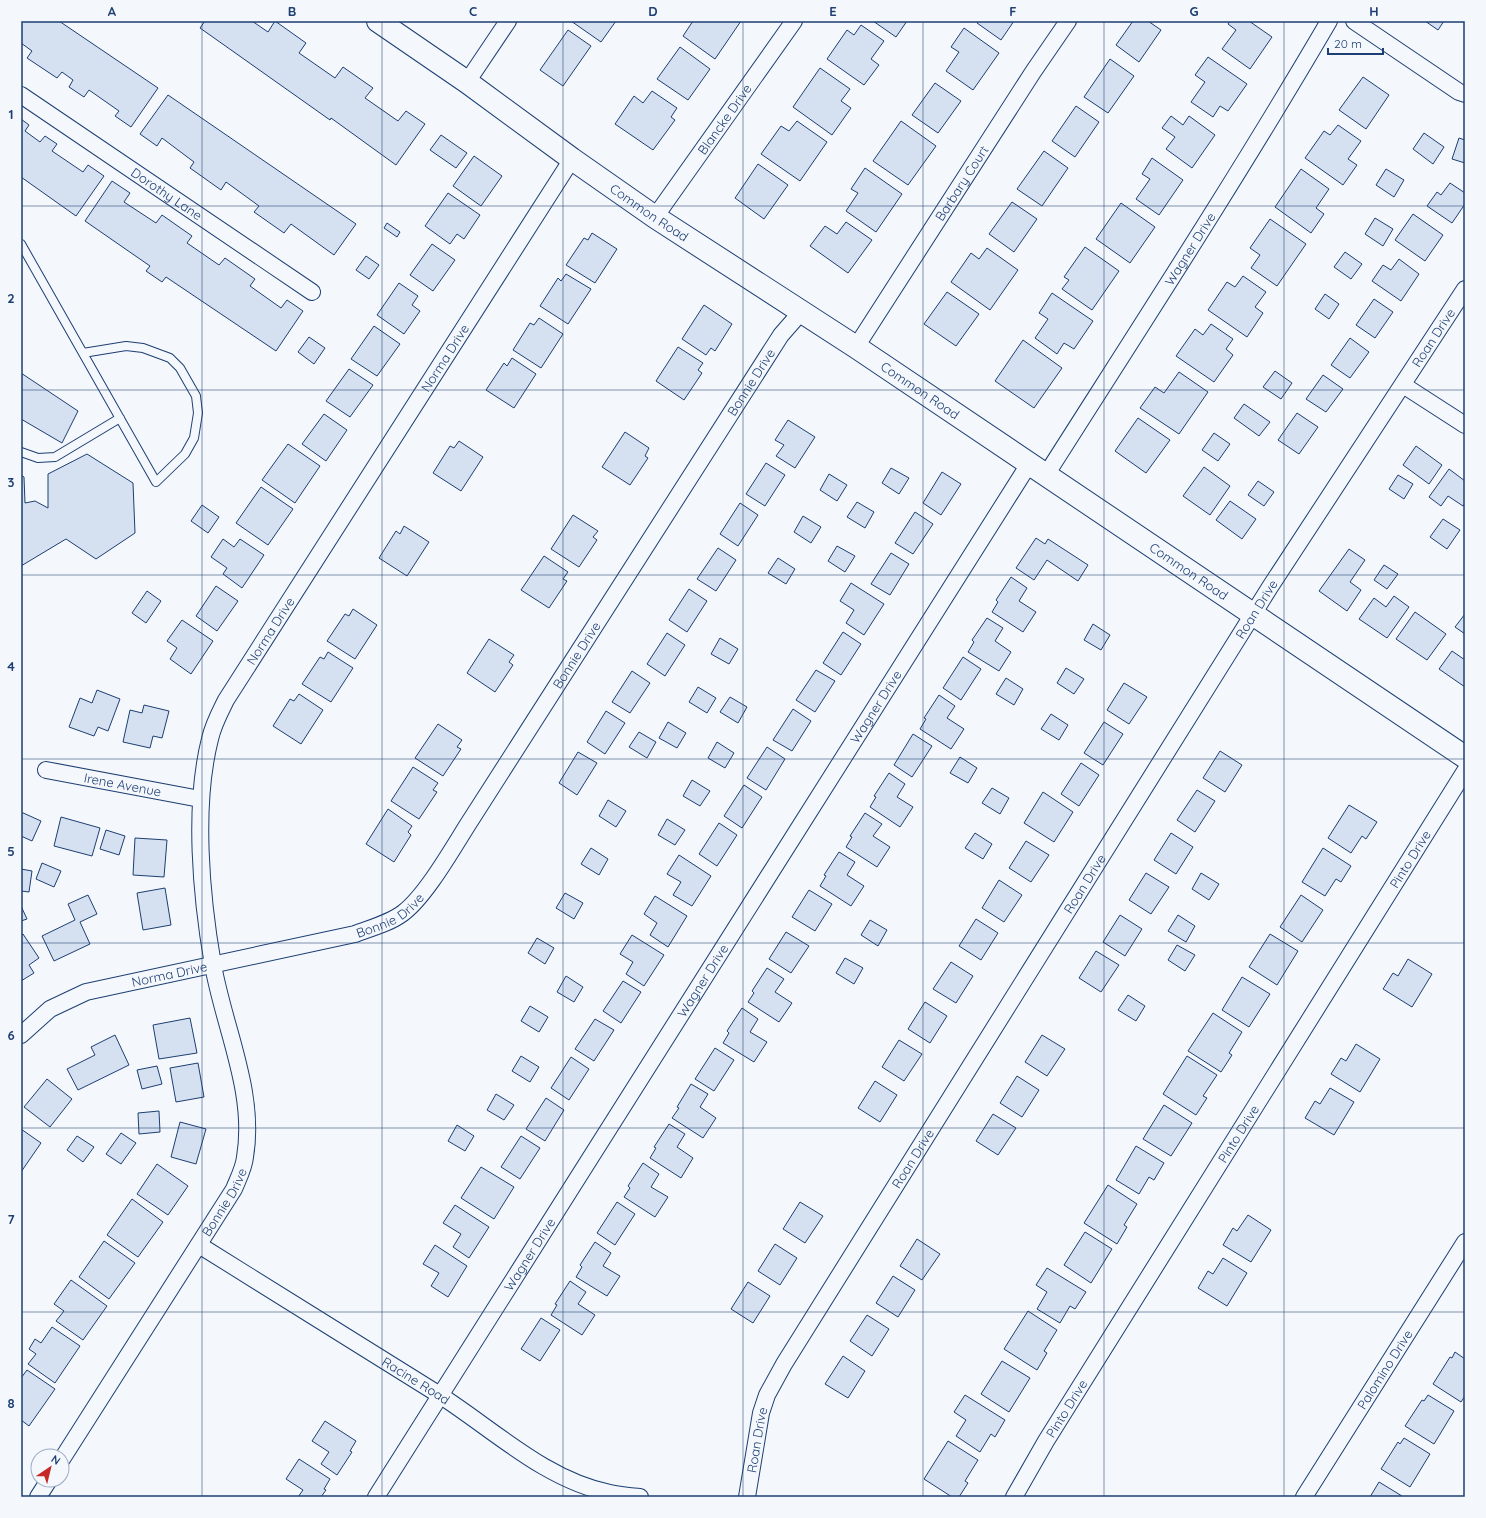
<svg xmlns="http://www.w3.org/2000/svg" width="1486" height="1518" font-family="Quicksand,sans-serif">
<rect width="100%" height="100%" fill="#f4f7fb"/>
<path fill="#d5e0f0" stroke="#1d3f73" d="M21,21H59L158,88L131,127L115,116L119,111L89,90L84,97L69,87L73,80L62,72L57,78L27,58L32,51L21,43Z
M205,21H252L268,32L275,21L306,43L299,53L335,78L343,67L373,88L365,98L398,121L406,111L425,124L396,165L331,118L330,120L200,28Z
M571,21H616L601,42Z
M693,21H741L715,59L683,36Z
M873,21H907L896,37Z
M978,21H1014L1001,40L977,23Z
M1133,21H1148L1161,30L1139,62L1116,45Z
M1230,21H1249L1272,37L1250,69L1222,49L1236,30L1228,24Z
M1425,21H1444L1438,30Z
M861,25L884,41L871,59L879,65L864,85L827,59L847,30L854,35Z
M964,28L999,53L973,90L946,71L959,52L951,47Z
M568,30L591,46L563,86L540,70Z
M680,47L710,69L688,100L657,79Z
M1208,57L1247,84L1228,111L1220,106L1213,117L1191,102L1205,82L1195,75Z
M1110,59L1134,76L1108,113L1084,97Z
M820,68L850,89L841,101L851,108L832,135L793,107Z
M1363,77L1389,95L1366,129L1339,110Z
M935,83L961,101L938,133L912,115Z
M652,91L677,108L671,117L675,120L653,150L615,124L634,96L643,103Z
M168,95L356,224L334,255L291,224L284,233L254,212L259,206L226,182L221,190L190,168L194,162L162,138L157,146L140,134Z
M1076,106L1099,122L1075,157L1052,141Z
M1171,116L1183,125L1189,116L1215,135L1192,168L1166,149L1175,137L1162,128Z
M21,119L29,125L25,131L40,142L45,136L57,144L52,151L83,172L88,165L104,176L76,216L21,177Z
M797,121L827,142L800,181L761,154L781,126L789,131Z
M901,121L936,146L908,185L873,161Z
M1338,125L1361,141L1348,159L1357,165L1343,185L1305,158L1324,131L1330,135Z
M1424,133L1444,147L1433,164L1413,149Z
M441,135L467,153L456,168L430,150Z
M1459,138L1465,140V163L1452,159Z
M1044,151L1068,168L1042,206L1017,189Z
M474,156L502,176L481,206L453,186Z
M1152,158L1183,180L1159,215L1136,199L1150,179L1142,174Z
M758,164L788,185L764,219L735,198Z
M865,168L902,194L876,232L846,211L858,193L851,189Z
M1301,169L1329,189L1316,208L1324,214L1311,233L1275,207Z
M1386,169L1404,180L1394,197L1376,185Z
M112,181L130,193L124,202L156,223L162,215L192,236L187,243L219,265L225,258L255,279L250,286L281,308L287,300L303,311L276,351L166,277L162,282L146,271L150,266L85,221Z
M1450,183L1465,193V204L1452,223L1427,206L1437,192L1441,195Z
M448,193L480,215L464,239L457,234L450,244L425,226Z
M1012,202L1037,219L1014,252L989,234Z
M1121,203L1155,227L1130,263L1096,239Z
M1413,214L1443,235L1425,261L1395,240Z
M1375,218L1393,229L1383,246L1365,234Z
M1270,219L1306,244L1277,286L1251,268L1260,255L1250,248Z
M846,222L872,240L848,273L810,246L825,226L837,234Z
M387,223L400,232L397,237L384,228Z
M592,233L617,249L595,283L566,265L584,238L588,240Z
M432,244L455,260L433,291L410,275Z
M1085,247L1119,271L1092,310L1062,289L1069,280L1064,277Z
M987,248L1018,270L990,310L951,282L971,253L979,259Z
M1345,252L1362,264L1351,279L1334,267Z
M366,256L379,265L369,279L356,270Z
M1399,259L1419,274L1401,301L1372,281L1383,265L1391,270Z
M566,274L591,289L568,324L540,306L558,278L561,281Z
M1243,276L1266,292L1255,307L1263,313L1247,337L1208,310L1227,282L1235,287Z
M399,283L418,296L412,305L420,311L404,334L377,315Z
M947,292L979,314L956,346L924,324Z
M1052,293L1093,321L1074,349L1064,343L1057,354L1035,338L1048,319L1039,313Z
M1325,294L1339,304L1329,319L1315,309Z
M1374,299L1393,312L1375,338L1356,325Z
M704,305L732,324L715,351L711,348L706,355L682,339Z
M539,318L563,334L541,368L513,350L530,323L534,325Z
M1211,324L1233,339L1226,349L1233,355L1214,382L1176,356L1195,329L1203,335Z
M374,326L400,344L377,376L351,359Z
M309,337L325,348L314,364L298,352Z
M1350,338L1369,352L1350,378L1331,365Z
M1023,340L1062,368L1034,408L995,381Z
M678,347L703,363L698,370L702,373L684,400L656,381Z
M512,358L536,374L514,408L486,390L504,363L507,366Z
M349,369L373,385L350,417L326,401Z
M1275,371L1292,383L1281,399L1263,387Z
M1179,372L1208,392L1179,434L1140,408L1155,387L1164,393Z
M21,373L78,411L62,443L21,419Z
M1323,375L1343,389L1326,412L1306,399Z
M1244,404L1270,422L1259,436L1234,418Z
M1297,413L1318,427L1299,454L1278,440Z
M324,414L347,430L326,461L302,444Z
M1138,418L1170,440L1146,473L1115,451Z
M788,420L815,437L795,468L776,456L784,445L775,440Z
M625,432L649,448L645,456L648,458L630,485L602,467Z
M1214,433L1230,444L1218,461L1202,450Z
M459,441L483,457L461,491L433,473L450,446L454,448Z
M288,444L320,466L295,503L262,480Z
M1416,446L1442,465L1429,484L1403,465Z
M87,454L133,483L135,533L96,559L66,539L21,566V475L24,477L25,503L35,501L48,508V474Z
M766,463L785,475L765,506L746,494Z
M1204,467L1230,486L1210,515L1183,496Z
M891,468L909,478L899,494L882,483Z
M1449,469L1465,481V503L1463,506L1448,496L1441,506L1429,497Z
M942,472L961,484L941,515L923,503Z
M829,474L847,485L837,501L820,490Z
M1398,475L1413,484L1404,499L1389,489Z
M1258,481L1274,492L1264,506L1248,495Z
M261,487L293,509L268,545L236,523Z
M1230,501L1256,519L1242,539L1216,520Z
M857,502L874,512L865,528L847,517Z
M740,503L758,515L738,546L720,534Z
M202,505L219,517L208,533L191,521Z
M915,512L933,524L913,554L895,543Z
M573,515L598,531L593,537L597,540L579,567L551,549Z
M803,516L821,527L811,543L794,532Z
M1443,519L1460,530L1447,549L1430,537Z
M404,526L429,542L407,576L379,558L396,531L400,534Z
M1036,538L1045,544L1048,539L1088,565L1078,581L1047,560L1034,580L1016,568Z
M223,539L234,547L240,539L264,555L242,588L223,574L227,568L211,557Z
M837,546L855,556L845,572L828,561Z
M718,548L736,560L716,591L697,579Z
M1349,549L1365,560L1350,582L1361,590L1347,611L1319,591Z
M891,553L909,564L890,595L871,584Z
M544,556L568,572L563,579L567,581L549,608L521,590Z
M778,558L795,569L786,584L768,573Z
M1384,565L1398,574L1387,589L1374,580Z
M1011,577L1027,588L1019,601L1036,612L1023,632L992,612L998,602L996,600Z
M851,583L884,604L864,635L846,623L854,610L840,601Z
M216,586L238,601L217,631L196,616Z
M689,589L707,601L687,632L669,620Z
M147,591L161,601L146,623L132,613Z
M1394,596L1409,607L1387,638L1359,619L1374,598L1386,607Z
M353,609L377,625L355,659L327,641L345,614L349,616Z
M1415,612L1446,634L1427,660L1396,639Z
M1465,614V634L1455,627Z
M987,618L1003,628L995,641L1011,652L999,671L968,652L974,642L972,640Z
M182,620L213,641L191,674L170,659L177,648L167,641Z
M1093,624L1110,635L1101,650L1084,640Z
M843,632L861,644L841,675L823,663Z
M667,633L685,645L665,676L647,664Z
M720,638L738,649L729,664L711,654Z
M489,639L514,655L509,662L513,665L495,692L467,673Z
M1452,651L1465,660V687L1439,669Z
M328,652L353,668L331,702L302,684L320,657L324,659Z
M963,657L981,669L961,700L943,688Z
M1066,668L1084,679L1074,694L1057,683Z
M816,670L835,681L815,712L796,700Z
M632,671L650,683L630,713L612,702Z
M1006,678L1023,689L1014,705L996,694Z
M1124,683L1147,697L1129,724L1107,710Z
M698,687L716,698L707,713L689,702Z
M97,690L120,699L108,731L98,727L94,736L69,727L80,698L92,703Z
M299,694L323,710L301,744L273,726L290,699L294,701Z
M939,695L955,706L947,718L964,729L951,749L920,729L926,719L924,718Z
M730,697L747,707L738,723L720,712Z
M144,705L169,711L162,738L153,736L150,748L123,742L130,710L142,713Z
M793,709L811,721L792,751L773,740Z
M606,711L625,723L605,754L587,742Z
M1051,714L1068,725L1059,740L1041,729Z
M668,722L686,733L677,748L659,738Z
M1104,722L1123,734L1103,765L1084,753Z
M438,724L462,740L457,747L461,749L443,776L415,758Z
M639,732L656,742L647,758L629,747Z
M913,734L932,746L912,777L894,765Z
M717,742L734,753L725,768L708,758Z
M767,747L785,759L766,790L747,778Z
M1220,751L1242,765L1225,792L1203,778Z
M578,752L597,763L577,795L559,783Z
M960,757L977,768L968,783L950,773Z
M1081,763L1099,775L1079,806L1061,794Z
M413,767L438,783L433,790L437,792L419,819L391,801Z
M889,773L905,784L897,797L913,807L900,827L870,807L876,797L874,796Z
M692,780L710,791L700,806L683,796Z
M744,785L762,797L742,828L724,816Z
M992,788L1009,798L1000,814L982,803Z
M1197,790L1215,801L1195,832L1177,820Z
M1043,792L1073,812L1054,842L1024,823Z
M608,800L626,811L616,827L599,816Z
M1349,805L1377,822L1366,839L1362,836L1351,853L1328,838Z
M388,809L412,826L408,832L411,835L394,862L366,844Z
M21,812L41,821L32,841L21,836Z
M865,813L882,824L873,836L890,847L877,867L846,847L852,837L850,836Z
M61,817L100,828L92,856L54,846Z
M667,819L685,830L675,845L658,835Z
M719,823L737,835L717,866L699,854Z
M106,830L125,836L119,855L100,849Z
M975,833L992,844L983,859L965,848Z
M1171,833L1193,847L1176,874L1154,860Z
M135,838L167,840L164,877L133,875Z
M1026,841L1049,855L1031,882L1009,868Z
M591,848L608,859L599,875L581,864Z
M1323,848L1351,866L1341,882L1336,879L1325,896L1302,882Z
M839,852L855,862L847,875L864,886L851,906L820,886L826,876L824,875Z
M679,855L711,876L692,906L673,895L681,882L667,874Z
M42,863L61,871L54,887L36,879Z
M21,869L32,871L29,892L21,891Z
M1146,873L1169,887L1151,914L1129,900Z
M1201,873L1219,884L1209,900L1192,889Z
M999,880L1022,895L1004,922L982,908Z
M165,888L171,925L143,930L137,893Z
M809,890L832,904L815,931L792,917Z
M565,893L583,903L574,919L556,908Z
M88,895L97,914L80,922L90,944L54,961L42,936L75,920L68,904Z
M1301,895L1323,910L1302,942L1280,927Z
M655,896L687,916L668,947L650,935L657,923L644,914Z
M21,906L27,919L21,921Z
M1120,915L1142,929L1125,956L1103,942Z
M1178,915L1195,926L1186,942L1168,931Z
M976,919L998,933L981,960L959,946Z
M870,920L887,930L878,946L861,935Z
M786,932L809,946L791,973L769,959Z
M23,934L39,958L29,965L34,973L21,981V936Z
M1270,934L1298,951L1277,985L1249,967Z
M632,935L664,955L644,986L626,974L633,962L620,954Z
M537,938L554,948L545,964L528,953Z
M1177,945L1195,955L1185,971L1168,960Z
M1096,951L1119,965L1101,992L1079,978Z
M845,958L863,968L854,984L836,973Z
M1408,959L1432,974L1412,1007L1383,989L1393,973L1398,976Z
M951,962L973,976L956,1003L933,989Z
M767,968L784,979L775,992L792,1003L779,1022L748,1002L754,993L752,991Z
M566,976L583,987L574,1002L557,992Z
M1242,977L1270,994L1249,1027L1222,1010Z
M623,981L641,992L621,1023L603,1011Z
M1128,995L1145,1006L1136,1021L1118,1010Z
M925,1002L947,1016L930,1043L908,1029Z
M530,1006L548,1017L539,1032L521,1021Z
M742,1008L758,1019L750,1032L767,1042L754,1062L723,1043L729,1033L727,1031Z
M1213,1013L1242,1032L1229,1053L1232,1055L1221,1072L1188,1051Z
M190,1018L197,1053L159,1059L153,1025Z
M595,1019L614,1030L594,1061L575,1049Z
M115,1035L129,1065L78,1090L67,1069L95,1055L91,1047Z
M1042,1035L1065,1049L1047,1076L1025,1062Z
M899,1040L922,1054L904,1081L882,1067Z
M1356,1044L1380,1059L1360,1092L1331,1074L1341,1058L1346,1061Z
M715,1048L734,1060L714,1091L695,1079Z
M521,1056L539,1067L530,1082L512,1071Z
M1187,1056L1217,1075L1203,1096L1207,1098L1196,1115L1163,1094Z
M571,1057L589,1069L569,1100L551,1088Z
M198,1063L204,1097L176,1102L170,1068Z
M157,1066L162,1084L142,1089L137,1070Z
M1017,1076L1039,1090L1022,1117L1000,1103Z
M47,1079L72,1099L50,1127L24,1107Z
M875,1081L897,1095L880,1122L858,1108Z
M691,1084L708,1094L700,1107L716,1118L703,1138L672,1118L679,1108L677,1107Z
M1330,1088L1354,1102L1334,1135L1305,1118L1315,1101L1320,1104Z
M496,1094L514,1105L504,1120L487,1110Z
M546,1098L564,1110L545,1141L526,1129Z
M1164,1105L1192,1123L1171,1156L1143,1139Z
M159,1111L160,1132L139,1134L138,1113Z
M993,1114L1016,1128L998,1155L976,1141Z
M180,1122L206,1129L196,1164L171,1157Z
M669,1124L685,1134L677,1147L693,1158L681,1178L650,1158L656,1148L654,1147Z
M457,1125L474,1136L465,1151L448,1141Z
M21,1129L41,1143L21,1172Z
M121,1133L136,1143L121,1164L106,1154Z
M77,1136L94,1147L83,1162L67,1150Z
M521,1136L540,1148L520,1179L501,1167Z
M1136,1146L1164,1163L1154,1180L1149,1177L1139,1194L1116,1180Z
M643,1163L659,1174L651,1187L668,1197L655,1217L624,1197L630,1188L628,1186Z
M157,1164L188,1186L168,1215L137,1194Z
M481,1167L514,1187L494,1219L461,1198Z
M1108,1185L1137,1204L1124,1225L1127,1227L1117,1244L1084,1223Z
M132,1199L163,1222L138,1257L107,1235Z
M617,1202L635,1214L615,1245L597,1233Z
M800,1202L823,1216L805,1243L783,1229Z
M455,1205L489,1227L469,1258L453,1247L461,1234L443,1223Z
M1248,1215L1271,1230L1251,1262L1223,1245L1233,1228L1237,1231Z
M1085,1232L1112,1249L1091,1283L1064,1265Z
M917,1239L940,1254L922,1280L900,1266Z
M104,1241L135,1263L109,1299L79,1277Z
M595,1242L611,1253L603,1266L620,1276L607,1296L576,1277L582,1267L580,1265Z
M775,1244L797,1258L780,1285L758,1271Z
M435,1245L467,1266L448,1297L431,1286L439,1273L423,1264Z
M1223,1258L1247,1273L1227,1306L1198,1288L1208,1271L1213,1274Z
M1047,1268L1086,1292L1075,1309L1070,1306L1060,1323L1037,1309L1047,1292L1036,1285Z
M893,1276L915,1290L898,1317L876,1303Z
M71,1280L107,1306L83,1340L56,1321L64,1311L54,1304Z
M570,1281L586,1292L578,1304L595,1315L582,1335L551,1315L557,1305L555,1304Z
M748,1282L770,1296L753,1323L731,1309Z
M1028,1311L1057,1330L1044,1351L1047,1353L1037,1370L1004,1349Z
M867,1315L889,1329L872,1356L850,1341Z
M541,1318L560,1330L540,1361L521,1349Z
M52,1327L80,1346L55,1383L28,1364L36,1354L29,1349L35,1339L41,1343Z
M1455,1352L1465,1359V1396L1461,1402L1433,1384L1450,1357L1452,1358Z
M843,1356L865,1371L848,1398L825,1384Z
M1002,1361L1030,1378L1009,1412L981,1394Z
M27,1370L55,1389L29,1426L21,1420V1378Z
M965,1395L1005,1420L995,1437L991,1434L980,1452L956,1436L966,1420L954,1412Z
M1428,1395L1454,1411L1434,1444L1405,1426L1422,1400L1424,1401Z
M325,1421L356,1441L350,1451L352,1452L337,1475L321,1464L329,1452L312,1441Z
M1404,1438L1430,1454L1410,1487L1381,1469L1398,1442L1400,1444Z
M948,1441L978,1460L965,1481L968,1483L959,1497H952L924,1479Z
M299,1459L330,1479L324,1489L326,1490L321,1497H298L303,1490L286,1479Z
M1379,1482L1402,1496L1401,1497H1370Z"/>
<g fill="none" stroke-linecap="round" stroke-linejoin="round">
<defs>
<path id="lane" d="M21,244L156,482L185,454L194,438L198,413L196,396L180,368L170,358L143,348L126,346L83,353
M21,452L38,458L55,457L120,418"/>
<g id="street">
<path d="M1354,21L1459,92L1465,94"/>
<path d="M467,82L508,21"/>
<path id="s1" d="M21,95L312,292"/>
<path id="s2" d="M655,217L794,21"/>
<path id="s3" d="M856,347L1033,72L1068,21"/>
<path d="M1403,385L1465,425"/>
<path id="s4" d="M1046,475C1142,324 1239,175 1329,21"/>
<path id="s5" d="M46,770L200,799"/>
<path id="s6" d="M21,1035L50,1009L86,992L355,934C371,928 390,923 403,913C427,895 455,844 472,818L781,335L802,311"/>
<path id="s7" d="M199,1245C279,1295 358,1344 438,1394C493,1429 545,1480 610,1493C620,1495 630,1496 640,1497"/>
<path id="s8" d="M62,1459L234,1189C238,1179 244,1168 245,1157C256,1092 224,1028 213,965C201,896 193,806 210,739C213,725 220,712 226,700L572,159"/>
<path d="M38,1497L49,1480"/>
<path id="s9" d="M376,1497L1029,464"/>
<path id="s10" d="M747,1497L761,1413L767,1395L784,1364L1270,587L1465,289"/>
<path id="s11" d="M1014,1497L1046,1441L1465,771"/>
<path id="s12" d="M1304,1497L1465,1242"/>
</g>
<g id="secondary">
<path id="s13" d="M378,21L467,82L572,159L655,217L856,347L1465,757"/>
</g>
</defs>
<use href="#lane" stroke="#1d3f73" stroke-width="10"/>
<use href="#street" stroke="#1d3f73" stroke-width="18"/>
<use href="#secondary" stroke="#1d3f73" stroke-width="24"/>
<use href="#lane" stroke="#f4f7fb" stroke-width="8"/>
<use href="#street" stroke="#f4f7fb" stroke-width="16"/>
<use href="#secondary" stroke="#f4f7fb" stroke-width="22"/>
</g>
<path fill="none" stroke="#1d3f73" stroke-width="1" stroke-opacity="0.55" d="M202,21V1497M382,21V1497M563,21V1497M743,21V1497M923,21V1497M1104,21V1497M1284,21V1497M21,206H1465M21,390H1465M21,575H1465M21,759H1465M21,943H1465M21,1128H1465M21,1312H1465"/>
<g text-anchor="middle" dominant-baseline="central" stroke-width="3" stroke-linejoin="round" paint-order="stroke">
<g font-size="13" fill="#1d3f73" stroke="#f4f7fb">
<text stroke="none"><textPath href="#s2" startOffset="120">Blancke Drive</textPath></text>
<text stroke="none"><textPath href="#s3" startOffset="195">Barbary Court</textPath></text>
<text stroke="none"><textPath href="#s1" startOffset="176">Dorothy Lane</textPath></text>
<text stroke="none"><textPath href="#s13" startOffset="332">Common Road</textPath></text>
<text stroke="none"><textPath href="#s4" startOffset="268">Wagner Drive</textPath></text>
<text stroke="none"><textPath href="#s10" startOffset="1354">Roan Drive</textPath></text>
<text stroke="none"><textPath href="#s8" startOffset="1226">Norma Drive</textPath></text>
<text stroke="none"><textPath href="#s6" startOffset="1042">Bonnie Drive</textPath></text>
<text stroke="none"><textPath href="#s13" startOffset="656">Common Road</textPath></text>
<text stroke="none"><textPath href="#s13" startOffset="980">Common Road</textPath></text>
<text stroke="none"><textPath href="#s10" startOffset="1030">Roan Drive</textPath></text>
<text stroke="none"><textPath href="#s8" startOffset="902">Norma Drive</textPath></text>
<text stroke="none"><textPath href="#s6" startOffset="718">Bonnie Drive</textPath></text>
<text stroke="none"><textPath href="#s9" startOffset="935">Wagner Drive</textPath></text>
<text stroke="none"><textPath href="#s5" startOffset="78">Irene Avenue</textPath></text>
<text stroke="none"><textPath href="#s11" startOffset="751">Pinto Drive</textPath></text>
<text stroke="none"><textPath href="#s10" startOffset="706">Roan Drive</textPath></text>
<text stroke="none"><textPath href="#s6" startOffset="394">Bonnie Drive</textPath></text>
<text stroke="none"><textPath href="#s6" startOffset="164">Norma Drive</textPath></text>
<text stroke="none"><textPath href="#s9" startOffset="611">Wagner Drive</textPath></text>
<text stroke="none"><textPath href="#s11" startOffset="427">Pinto Drive</textPath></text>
<text stroke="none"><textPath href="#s10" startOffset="382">Roan Drive</textPath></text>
<text stroke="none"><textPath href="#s8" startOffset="304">Bonnie Drive</textPath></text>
<text stroke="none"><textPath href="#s9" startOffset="287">Wagner Drive</textPath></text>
<text stroke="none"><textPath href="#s12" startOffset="151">Palomino Drive</textPath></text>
<text stroke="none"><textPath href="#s7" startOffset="256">Racine Road</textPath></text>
<text stroke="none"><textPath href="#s11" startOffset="103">Pinto Drive</textPath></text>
<text stroke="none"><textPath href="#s10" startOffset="58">Roan Drive</textPath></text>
</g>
</g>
<rect width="1486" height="1518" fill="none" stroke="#f4f7fb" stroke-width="44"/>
<g transform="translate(50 1468) rotate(35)"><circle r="19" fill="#f4f7fb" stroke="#9eadc5"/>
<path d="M0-3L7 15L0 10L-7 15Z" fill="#c62828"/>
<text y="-6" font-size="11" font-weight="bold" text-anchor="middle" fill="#1d3f73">N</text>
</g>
<path d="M1328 48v6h55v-6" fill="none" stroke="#1d3f73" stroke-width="2"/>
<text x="1334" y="48" font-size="12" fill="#1d3f73" stroke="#f4f7fb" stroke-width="3" paint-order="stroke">20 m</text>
<rect x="22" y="22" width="1442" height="1474" fill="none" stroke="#1d3f73" stroke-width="1.5"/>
<g font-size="13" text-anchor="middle" font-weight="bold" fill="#1d3f73">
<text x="112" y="16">A</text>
<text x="292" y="16">B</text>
<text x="473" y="16">C</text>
<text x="653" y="16">D</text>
<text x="833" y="16">E</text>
<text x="1013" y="16">F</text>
<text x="1194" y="16">G</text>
<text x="1374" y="16">H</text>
<text x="11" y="119">1</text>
<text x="11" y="303">2</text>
<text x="11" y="487">3</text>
<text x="11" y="671">4</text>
<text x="11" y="856">5</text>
<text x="11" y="1040">6</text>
<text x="11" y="1224">7</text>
<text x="11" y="1408">8</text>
</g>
</svg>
